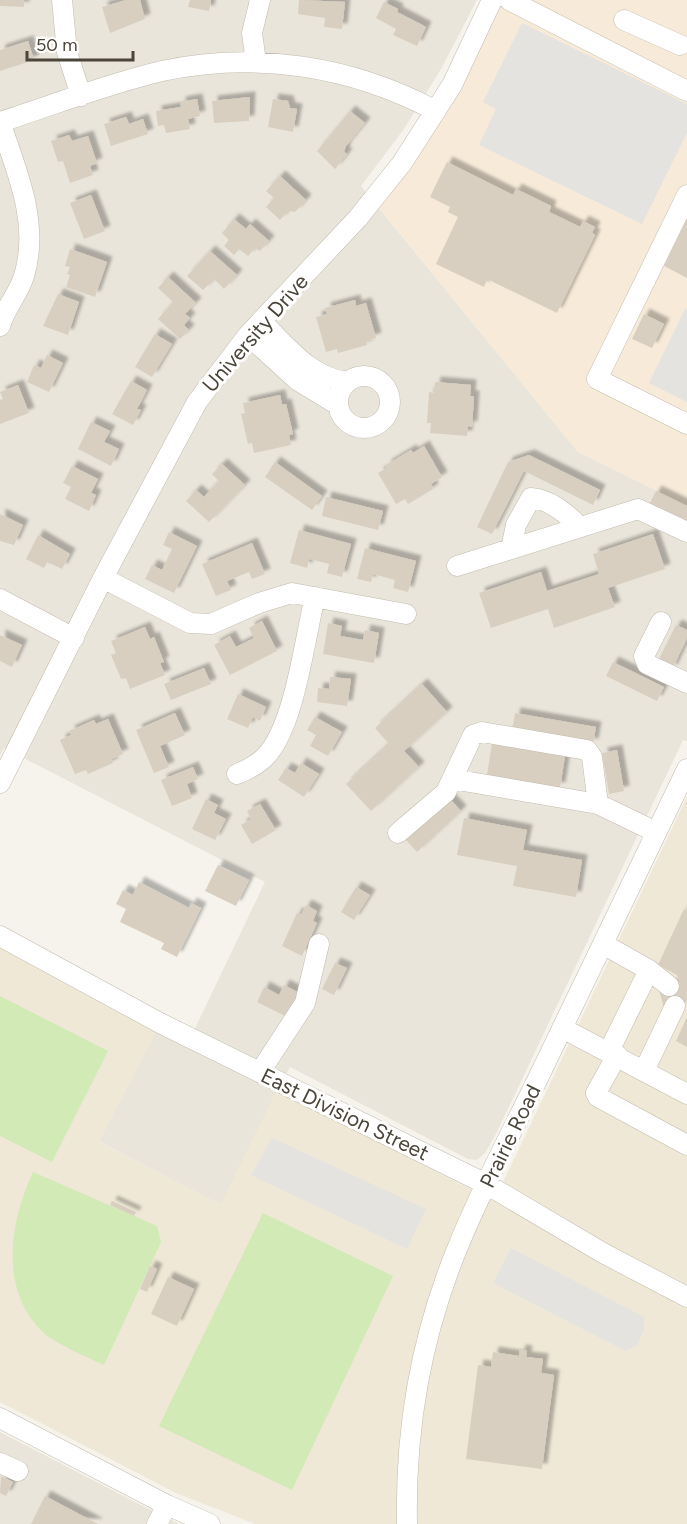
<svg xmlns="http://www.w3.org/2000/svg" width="687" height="1524" font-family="Figtree,sans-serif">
<defs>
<filter id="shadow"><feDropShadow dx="5.5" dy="-5.5" stdDeviation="1.5" flood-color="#0004"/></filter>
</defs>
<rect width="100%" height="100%" fill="#f6f3ec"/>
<path fill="#eae5da" d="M0,0H477L441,69L404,129L361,186L578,452L687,505V741L683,740L497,1132L485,1153L477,1160L468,1159L290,1067L221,1205L98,1141L158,1028L188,1043L265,882L4,748L0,755Z
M0,1432L135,1502L179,1524H0Z"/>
<path fill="#f7ead8" d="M492,0H687V506L578,452L373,200Z"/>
<path fill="#efe8d6" d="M687,797V1524H255L176,1493L0,1402V947L158,1028L99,1142L221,1204L277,1090L494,1201Z"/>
<path fill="#d2eab5" d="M0,996L108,1051L52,1162L0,1136Z
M33,1172L157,1226L161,1242L104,1365C85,1356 65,1348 47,1336C0,1295 7,1228 33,1172Z
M263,1213L393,1276L292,1490L159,1426Z"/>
<path fill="#e5e3e0" d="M522,23L687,104V133L642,224L479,145L496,109L483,102Z
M685,309L687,310V402L649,383Z
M272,1138L426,1209L407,1249L251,1175Z
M511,1248L644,1317V1330L637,1345L626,1351L493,1283Z"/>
<path fill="#d8cfc1" filter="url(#shadow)" d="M0,0H24V7L0,6Z
M126,0H140L145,19L110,33L102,7Z
M190,0H211L209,11L188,7Z
M299,0L345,2L342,29L324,27L325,18L298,14Z
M384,2L398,9L397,12L426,27L417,46L393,35L396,29L376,18Z
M28,41L34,60L0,71V50Z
M250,97L249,121L214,123L212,101Z
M197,99L200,116L188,119L190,129L166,133L164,125L158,126L156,111L181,107L180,102Z
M273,99L288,101L290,108L297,109L293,132L268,127Z
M350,111L365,123L346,146L344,152L347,154L335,169L317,151Z
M126,117L129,124L143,119L148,134L111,146L104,124Z
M69,135L72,141L88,136L97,163L90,166L93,175L70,183L63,161L58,162L51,141Z
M447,162L513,195L516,189L551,206L549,212L580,227L583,221L595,227L592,233L595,235L557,313L487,279L484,287L436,264L458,217L448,212L450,207L430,197Z
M280,176L306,200L295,212L288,211L280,220L266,207L274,198L266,191Z
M91,195L105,231L84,239L70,203Z
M234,219L246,229L250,224L269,241L260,251L255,248L248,256L239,249L234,255L224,246L229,240L222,233Z
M687,219V278L664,266Z
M70,249L107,262L95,297L66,287L70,275L67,274L70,267L65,266Z
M210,251L237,275L224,289L214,279L203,290L187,276Z
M168,277L196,303L185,314L190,318L184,325L189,330L180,339L158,319L173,302L158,288Z
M58,294L79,302L68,335L43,326Z
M355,300L356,306L366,303L376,338L366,341L367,345L338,353L337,349L326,352L316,317L327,314L325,308Z
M644,314L664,324L652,348L632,339Z
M155,334L172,344L152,377L135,367Z
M47,355L63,363L49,392L27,382L34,365L41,368Z
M131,381L147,390L137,409L141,410L133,425L112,414Z
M435,382L471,385L470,396H474L472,427L468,426L467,436L430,433L431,423H427L429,392L434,393Z
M18,385L29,413L0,424V400L3,399L0,392Z
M280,395L282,405L286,404L293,434L289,435L291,445L254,453L252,443L248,444L241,414L245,413L243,403Z
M91,422L110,431L104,442L119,449L111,466L78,449Z
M424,446L442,477L431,484L433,489L408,504L405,499L396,504L378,473L387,468L386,465L411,450L413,453Z
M529,455L600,490L593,505L524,471L492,534L477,527L508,462Z
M275,462L322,496L312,510L265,477Z
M222,464L245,485L209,522L186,501L196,490L204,497L219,481L212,474Z
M72,466L98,479L91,493L96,495L89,511L65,499L71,487L63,483Z
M656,491L687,506V523L649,505Z
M326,497L383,511L378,530L322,516Z
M0,514L23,525L14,545L0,541Z
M299,530L351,544L342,577L327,573L329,564L309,559L307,568L290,563Z
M169,532L197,546L174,593L145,579L152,565L162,570L172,549L163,545Z
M653,534L665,569L608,588L615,607L554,628L548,609L491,628L479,593L541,572L547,591L599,574L593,554Z
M38,535L70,554L62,569L47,562L44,568L26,559Z
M252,543L265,574L252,579L249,572L227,581L231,590L216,596L202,564Z
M365,548L416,561L408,592L393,588L395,580L373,574L371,582L357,579Z
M262,621L277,651L230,675L214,645L230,636L236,647L254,638L249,628Z
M328,623L342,626L340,636L363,640L365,630L379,633L374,663L323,654Z
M676,625L687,630V638L672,670L657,663Z
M145,627L150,639L154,637L164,662L160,663L165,675L130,689L126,678L121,679L111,655L116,653L111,641Z
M0,635L22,645L12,667L0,661Z
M613,662L664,687L657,701L606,676Z
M204,668L211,684L171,700L164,684Z
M330,677L351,679L347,706L317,702L318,688L329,689Z
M422,684L447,712L404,751L419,767L371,811L346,784L389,744L375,728Z
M238,694L266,707L260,721L253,717L248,728L227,719Z
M175,713L185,735L160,746L169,767L154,773L136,730Z
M515,713L596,727L593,744L512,730Z
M315,717L342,732L328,756L310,746L316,735L307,730Z
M108,719L123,754L111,759L113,763L88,774L86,770L75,774L60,740L71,735L69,731L94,720L96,724Z
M492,743L565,756L560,788L487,775Z
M617,750L624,791L609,794L602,753Z
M301,763L319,774L304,797L278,780L286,768L295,773Z
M193,767L198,779L187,784L192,798L172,806L161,780Z
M449,798L461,811L417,852L405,839Z
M206,799L218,805L214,813L226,819L215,840L192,829Z
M260,804L276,830L252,844L241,825L251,819L247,811Z
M464,818L527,830L523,850L582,860L576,897L513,886L517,866L457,855Z
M218,865L249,880L236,906L205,891Z
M139,882L189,908L191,903L201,908L177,957L161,949L164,943L120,922L126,909L116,904L123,890L133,895Z
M356,887L370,895L354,920L341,912Z
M306,905L317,911L313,921L317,923L302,956L282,946L297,913L301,915Z
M684,909L687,911V1002L664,1009L659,989L679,982L677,975L658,965Z
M335,963L347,968L334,995L322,989Z
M284,985L299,993L287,1017L257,1002L264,987L279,995Z
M687,1017V1047L676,1041Z
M112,1201L136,1212L134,1216L110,1205Z
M150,1266L157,1269L147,1292L140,1289Z
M168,1277L194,1289L177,1326L151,1314Z
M520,1350L527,1351L526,1357L543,1359L541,1373L554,1375L542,1469L466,1459L478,1365L491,1367L493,1352L519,1356Z
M1,1476L13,1482L6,1496L0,1493Z
M45,1496L98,1524H31Z"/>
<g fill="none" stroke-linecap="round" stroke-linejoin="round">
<defs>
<path id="minor" d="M62,0L67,52L81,96
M509,0L687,91
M624,20L680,45
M256,62L252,33L260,0
M0,122C53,105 107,84 162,71C256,51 352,66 436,111
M687,195L597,379L687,424
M261,321C287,346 310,378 348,382
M0,326C5,308 18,295 24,276C40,223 17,172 0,122
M248,335L297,380L338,405
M338 402a26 26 0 1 1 52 0a26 26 0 1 1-52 0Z
M511,549L516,525L531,498C550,499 567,514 580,527
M457,566L638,509L687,532
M103,578L190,623L211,624L259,603L292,593L406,614
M0,599L74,638
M661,622L644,656L647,664L687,683
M237,774C247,770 257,765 265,757C295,726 304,641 315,597
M452,779L598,804L656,832
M0,783L103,578L197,402L248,335L358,218L402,163L452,85L492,0
M398,833L446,792L473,735L482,732L587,750L592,757L598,804
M0,936L160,1023L486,1184L603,1253L687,1297
M603,944L649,970
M562,1028L687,1094
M609,1051L649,970L669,986
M617,1055L596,1093L598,1097L687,1145
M644,1071L675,1006
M260,1072L305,1003L319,944
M0,1418L167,1505L210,1524
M0,1463L18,1471
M157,1524L167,1505
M407,1524C405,1429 421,1337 457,1249C482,1187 514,1128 543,1068C591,968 639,869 687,769"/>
</defs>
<use href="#minor" stroke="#c2bbae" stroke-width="21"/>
<use href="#minor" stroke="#fff" stroke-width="20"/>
</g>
<g text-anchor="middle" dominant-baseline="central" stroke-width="6" stroke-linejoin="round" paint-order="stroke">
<g font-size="21" fill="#4b4439" stroke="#fff">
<text transform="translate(255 333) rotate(-49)">University Drive</text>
<text transform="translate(345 1114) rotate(26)">East Division Street</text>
<text transform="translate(510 1136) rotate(-64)">Prairie Road</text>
</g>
</g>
<path d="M27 51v9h106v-9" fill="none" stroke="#4b4439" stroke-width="3"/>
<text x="36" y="51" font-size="18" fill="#4b4439" stroke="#ffffff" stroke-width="4.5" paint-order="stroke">50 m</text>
</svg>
